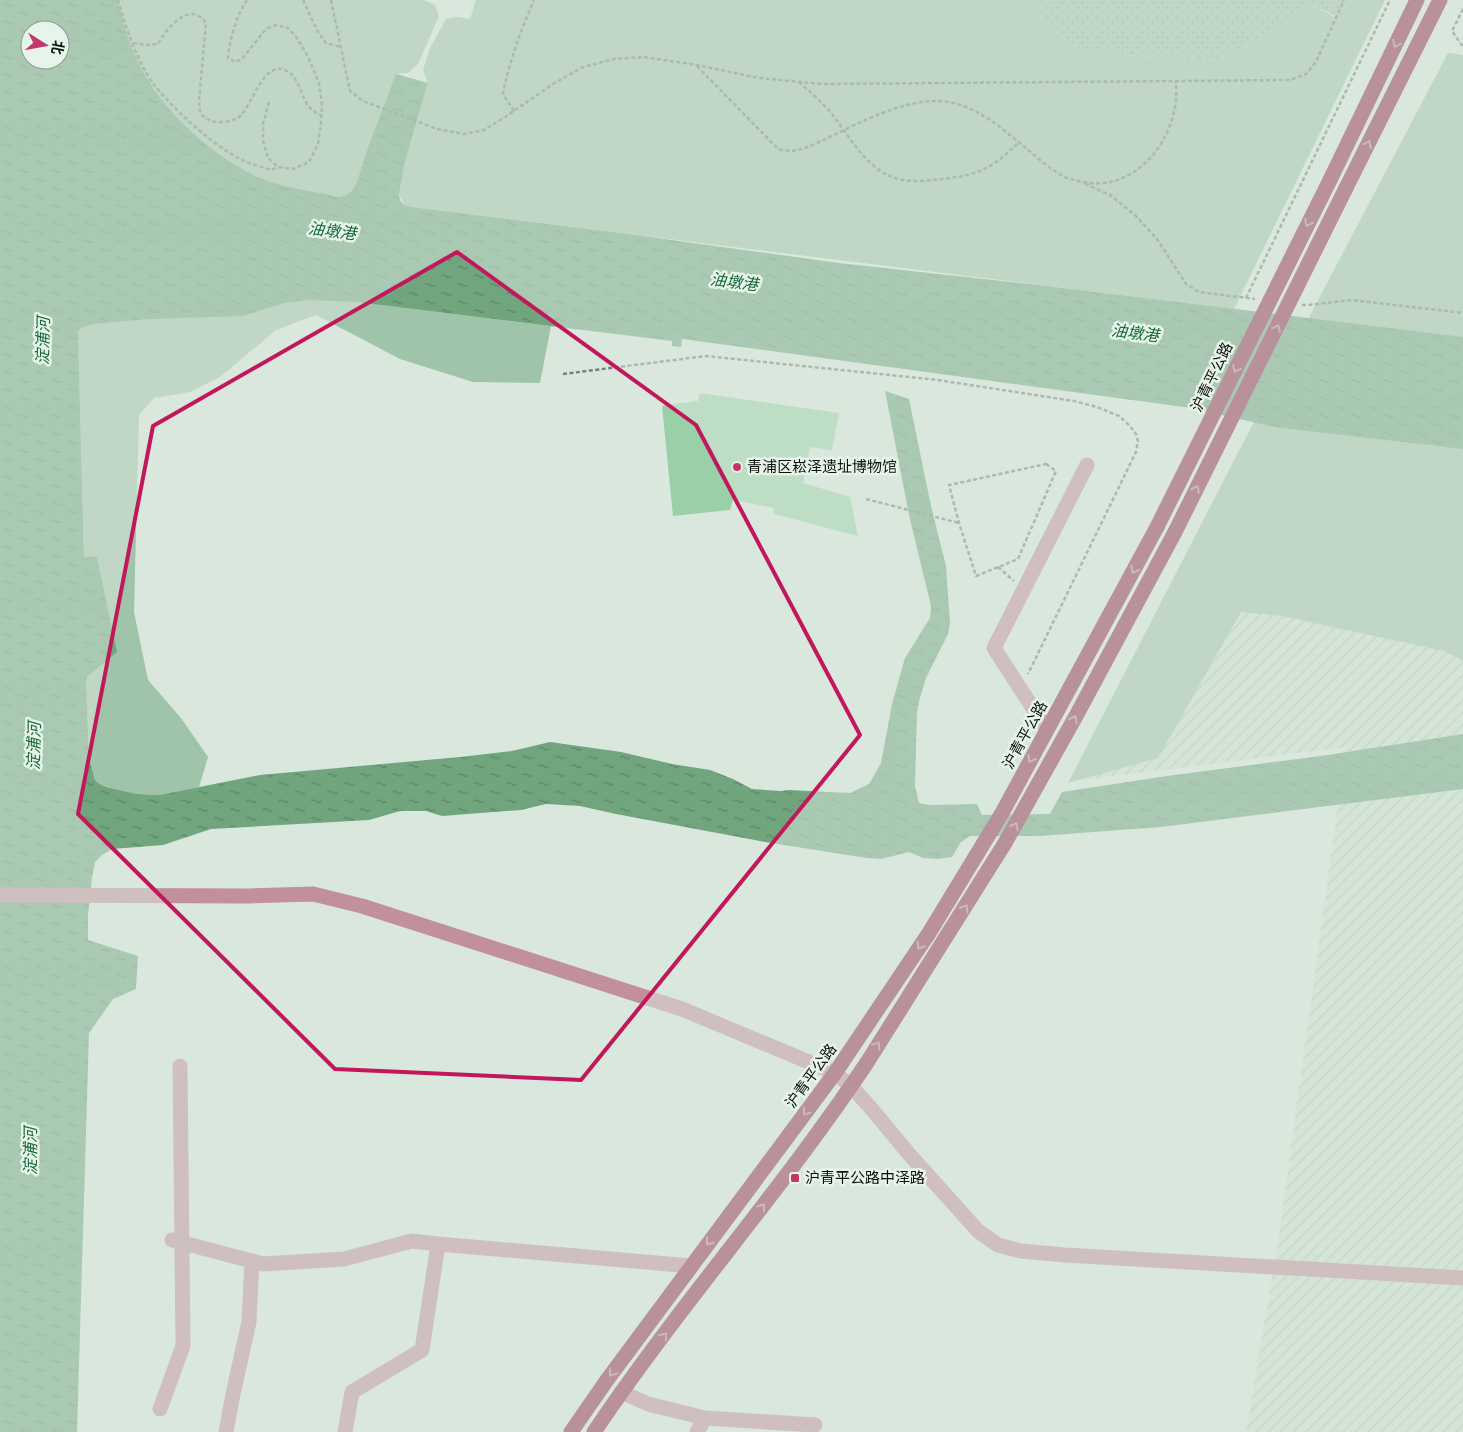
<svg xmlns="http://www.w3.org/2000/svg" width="1463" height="1432" font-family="'Fira Sans Condensed','Noto Sans SC',sans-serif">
<defs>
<pattern id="industrial-furrows" width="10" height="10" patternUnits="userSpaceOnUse" patternTransform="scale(1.25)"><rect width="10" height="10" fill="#cce0d0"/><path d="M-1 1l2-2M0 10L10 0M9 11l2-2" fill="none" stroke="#aebfb1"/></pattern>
<pattern id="grass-dots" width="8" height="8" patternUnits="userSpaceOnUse" patternTransform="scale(1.25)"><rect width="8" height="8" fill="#a0c4a9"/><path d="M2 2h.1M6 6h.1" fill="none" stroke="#89a790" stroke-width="1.8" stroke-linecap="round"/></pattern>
<pattern id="water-ripples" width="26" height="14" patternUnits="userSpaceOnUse" patternTransform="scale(1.25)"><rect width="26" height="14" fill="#70a57e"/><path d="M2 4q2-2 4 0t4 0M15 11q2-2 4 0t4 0" fill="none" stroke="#5a8566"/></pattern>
</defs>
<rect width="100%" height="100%" fill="#dae7dd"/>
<path fill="url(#industrial-furrows)" d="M1463,449V1432H1246L1278,1243L1346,747L1082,780L1155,655Z"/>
<path fill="url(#grass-dots)" d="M1042,0H1345L1338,17L1307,3L1274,30L1221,60L1137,56L1078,48L1037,18Z"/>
<path fill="#a0c4a9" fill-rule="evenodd" d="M0,0H424L435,5L439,16L418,64L408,73L396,74L329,300L356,302L551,326L540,383L473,382L400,359L316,315L276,330L220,377L190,392L154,398L139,415L134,612L148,680L181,718L208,757L199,787L159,795L137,794L108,787L98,784L95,780L89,758L86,681L97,557L84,558L78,337ZM30,30H60V60H30Z
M476,0H1043L1037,18L1078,48L1137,56L1221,60L1274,30L1307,3L1337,18L1345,0H1385L1234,309L411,207L404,205L399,194L405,162L428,83L423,70L430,48L446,19L458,17L470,19Z
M1448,53L1463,55V661L1444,651L1282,616L1241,612L1158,758L1068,783L1244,441Z"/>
<path fill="url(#water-ripples)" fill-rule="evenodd" d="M0,0H118C124,30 134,59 151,85C176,123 219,160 260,178C283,188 314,191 338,197L346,195L352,191L357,182L366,153L396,74L428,83L405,162L399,194L400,200L404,205L411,207L629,234L839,263L1039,285L1463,337V449L1274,427L1191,408L682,339L681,347L672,346V341L356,302L309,300L284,303L243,316L149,319L93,324L83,327L78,331L84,557H97L117,652L87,677L86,681L89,758L95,780L99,784L107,787L137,794L159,795L260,775L460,757L512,751L550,742L621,752L672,764L710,770L733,779L752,789L781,791L789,790L850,793L869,784L881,763L892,704L905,658L930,618L931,606L909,515L885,391L909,399L931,506L946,566L950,623L948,634L926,678L919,701L917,713L915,786L919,803L930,805L977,804L982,815L1050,814L1062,792L1167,776L1321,756L1463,734V789L1161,827L1040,836H970L961,842L952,857L938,859L923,858L909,852L881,859L867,858L765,842L616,814L580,806L546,804L521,810L442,816L426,811H400L369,820L211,829L163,845L112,849L102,855L95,862L92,878L88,916V940L138,956L136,989L113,999L89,1033L77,1432H0ZM30,30H60V60H30Z"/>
<path fill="#9ad0a8" d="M700,393L839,413L832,450L810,447L803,483L850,497L858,536L774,514V508L733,500L730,510L673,516L662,406L698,401Z"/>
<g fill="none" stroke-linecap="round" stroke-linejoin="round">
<path stroke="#778179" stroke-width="2.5" stroke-dasharray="4 2.5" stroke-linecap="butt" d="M118,0C124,23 138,63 152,82C172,108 212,145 242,160C251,164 262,167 271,170L278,167
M247,0C237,14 229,41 228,58L235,62L242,59L266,29L276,25L288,28L297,38L308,57L319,83L322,106L321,124L318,144L309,162L293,169L278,167L268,158L263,141V124L269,102
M303,0L317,30L326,43L340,47
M331,0L350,91L363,101L437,129L464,134L484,130L505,117L553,84L583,67L614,59L644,57L697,65L759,78L823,84L1290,80L1306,74L1316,62L1344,0
M1463,9L1452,31L1463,47
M133,43L147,45L158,44C167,27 191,0 206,23L199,100L200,113C207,120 213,123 224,122C231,121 236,120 241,115C253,104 264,58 287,71C299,77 301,97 309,107C312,111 317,113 322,116
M697,66L778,149C783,150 789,151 793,151C807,149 820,141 832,136C863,121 897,103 932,101C983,98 1022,151 1061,175C1065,178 1070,179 1075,180C1097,187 1121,183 1139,168C1157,154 1169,134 1174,112C1177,102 1176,91 1176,81
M799,82C810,92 822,102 832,114C848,135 866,167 892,177C907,183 927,181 942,179C979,175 993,168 1019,142
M514,111L503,94C509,62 521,30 534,0
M1085,184L1110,195L1135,215L1157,239L1186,284L1199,292L1255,299
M1246,298L1390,0
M1302,305H1308L1352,300L1463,313
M563,374L706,356L938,380L1074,401L1097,407L1119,416L1130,426L1136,434L1138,441L1136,452L1028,674
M1046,464L1056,471L1018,559L976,576L959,523L949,485Z
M866,499L959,523
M998,567L1014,581"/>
<path stroke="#c2909c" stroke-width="15" d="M1047,730L994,648L1087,465
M0,895L249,896L313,894L362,906L682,1009L835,1073L851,1086L870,1107L909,1154L978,1231L998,1245L1021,1251L1065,1255L1463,1278
M172,1240L263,1264L344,1259L412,1241L438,1244
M621,1392L648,1404L705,1418L815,1425
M160,1409L183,1346L180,1066
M226,1432L233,1394L249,1322L252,1261
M345,1432L352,1392L422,1350L438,1244L691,1266
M697,1432L705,1418"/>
<path stroke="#8e284c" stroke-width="15" d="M1330,180L1417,0
M1346,188L1440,0
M571,1432L607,1380L835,1073L929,933L1002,813L1157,527
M594,1432C680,1304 783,1189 868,1061L1005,843L1076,716L1175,532"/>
<path stroke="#8e284c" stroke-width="15" d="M1157,527L1330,180
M1175,532L1346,188"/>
</g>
<defs><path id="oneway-chevron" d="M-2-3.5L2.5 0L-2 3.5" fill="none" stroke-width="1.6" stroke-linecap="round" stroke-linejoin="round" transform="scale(1.25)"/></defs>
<g stroke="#b68493">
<use href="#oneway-chevron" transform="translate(1396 44) rotate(116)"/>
<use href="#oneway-chevron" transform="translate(1368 144) rotate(-64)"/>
<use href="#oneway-chevron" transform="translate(1308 223) rotate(116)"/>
<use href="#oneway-chevron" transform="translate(1277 328) rotate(-64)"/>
<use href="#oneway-chevron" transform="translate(1236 369) rotate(116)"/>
<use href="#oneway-chevron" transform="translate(1196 489) rotate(-64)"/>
<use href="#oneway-chevron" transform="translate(1134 570) rotate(118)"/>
<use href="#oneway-chevron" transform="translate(1074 719) rotate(-61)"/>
<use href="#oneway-chevron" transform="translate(1031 759) rotate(118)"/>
<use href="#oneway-chevron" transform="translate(1015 826) rotate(-60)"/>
<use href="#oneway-chevron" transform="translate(965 908) rotate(-58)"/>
<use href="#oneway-chevron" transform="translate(920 946) rotate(123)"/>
<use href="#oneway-chevron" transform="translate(877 1045) rotate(-57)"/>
<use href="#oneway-chevron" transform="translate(806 1112) rotate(127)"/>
<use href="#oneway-chevron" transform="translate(762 1207) rotate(-53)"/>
<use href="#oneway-chevron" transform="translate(709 1242) rotate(127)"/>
<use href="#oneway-chevron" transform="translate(664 1336) rotate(-53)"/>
<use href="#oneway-chevron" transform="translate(612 1373) rotate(127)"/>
</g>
<path d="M0 0H1463V1432H0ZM457,252L696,425L860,735L581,1080L335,1069L78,814L153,426Z" fill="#dae7dd" fill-opacity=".55" fill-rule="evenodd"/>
<path fill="none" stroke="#c2185b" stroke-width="4" stroke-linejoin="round" d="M457,252L696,425L860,735L581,1080L335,1069L78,814L153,426Z"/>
<g fill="#c4376a" stroke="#e7f4ea" stroke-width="2">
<circle cx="737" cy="467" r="5"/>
<rect x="790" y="1173" width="10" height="10" rx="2.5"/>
</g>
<g text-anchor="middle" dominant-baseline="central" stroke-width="5" stroke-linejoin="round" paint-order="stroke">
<g font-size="15" fill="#0c110d" stroke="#e7f4ea">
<text transform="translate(1212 377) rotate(-64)">沪青平公路</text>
<text transform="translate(1025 735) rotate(-61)">沪青平公路</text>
<text transform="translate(811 1076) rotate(-54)">沪青平公路</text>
</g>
<g font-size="15" fill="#0c110d" stroke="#e7f4ea" text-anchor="start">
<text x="747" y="467">青浦区崧泽遗址博物馆</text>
<text x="805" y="1178">沪青平公路中泽路</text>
</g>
<g font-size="16" font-style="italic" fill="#156837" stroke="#e7f4ea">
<text transform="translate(332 231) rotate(7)">油墩港</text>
<text transform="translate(734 282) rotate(7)">油墩港</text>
<text transform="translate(1135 333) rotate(7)">油墩港</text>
<text transform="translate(43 341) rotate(-89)">淀浦河</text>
<text transform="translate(34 746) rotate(-89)">淀浦河</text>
<text transform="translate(30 1151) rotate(-90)">淀浦河</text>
</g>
</g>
<g transform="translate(45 45) rotate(101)"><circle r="24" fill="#e7f4ea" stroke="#8f9992"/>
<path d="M0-4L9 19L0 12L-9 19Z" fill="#c4376a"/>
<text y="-8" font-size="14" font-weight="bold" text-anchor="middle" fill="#0c110d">北</text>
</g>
</svg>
